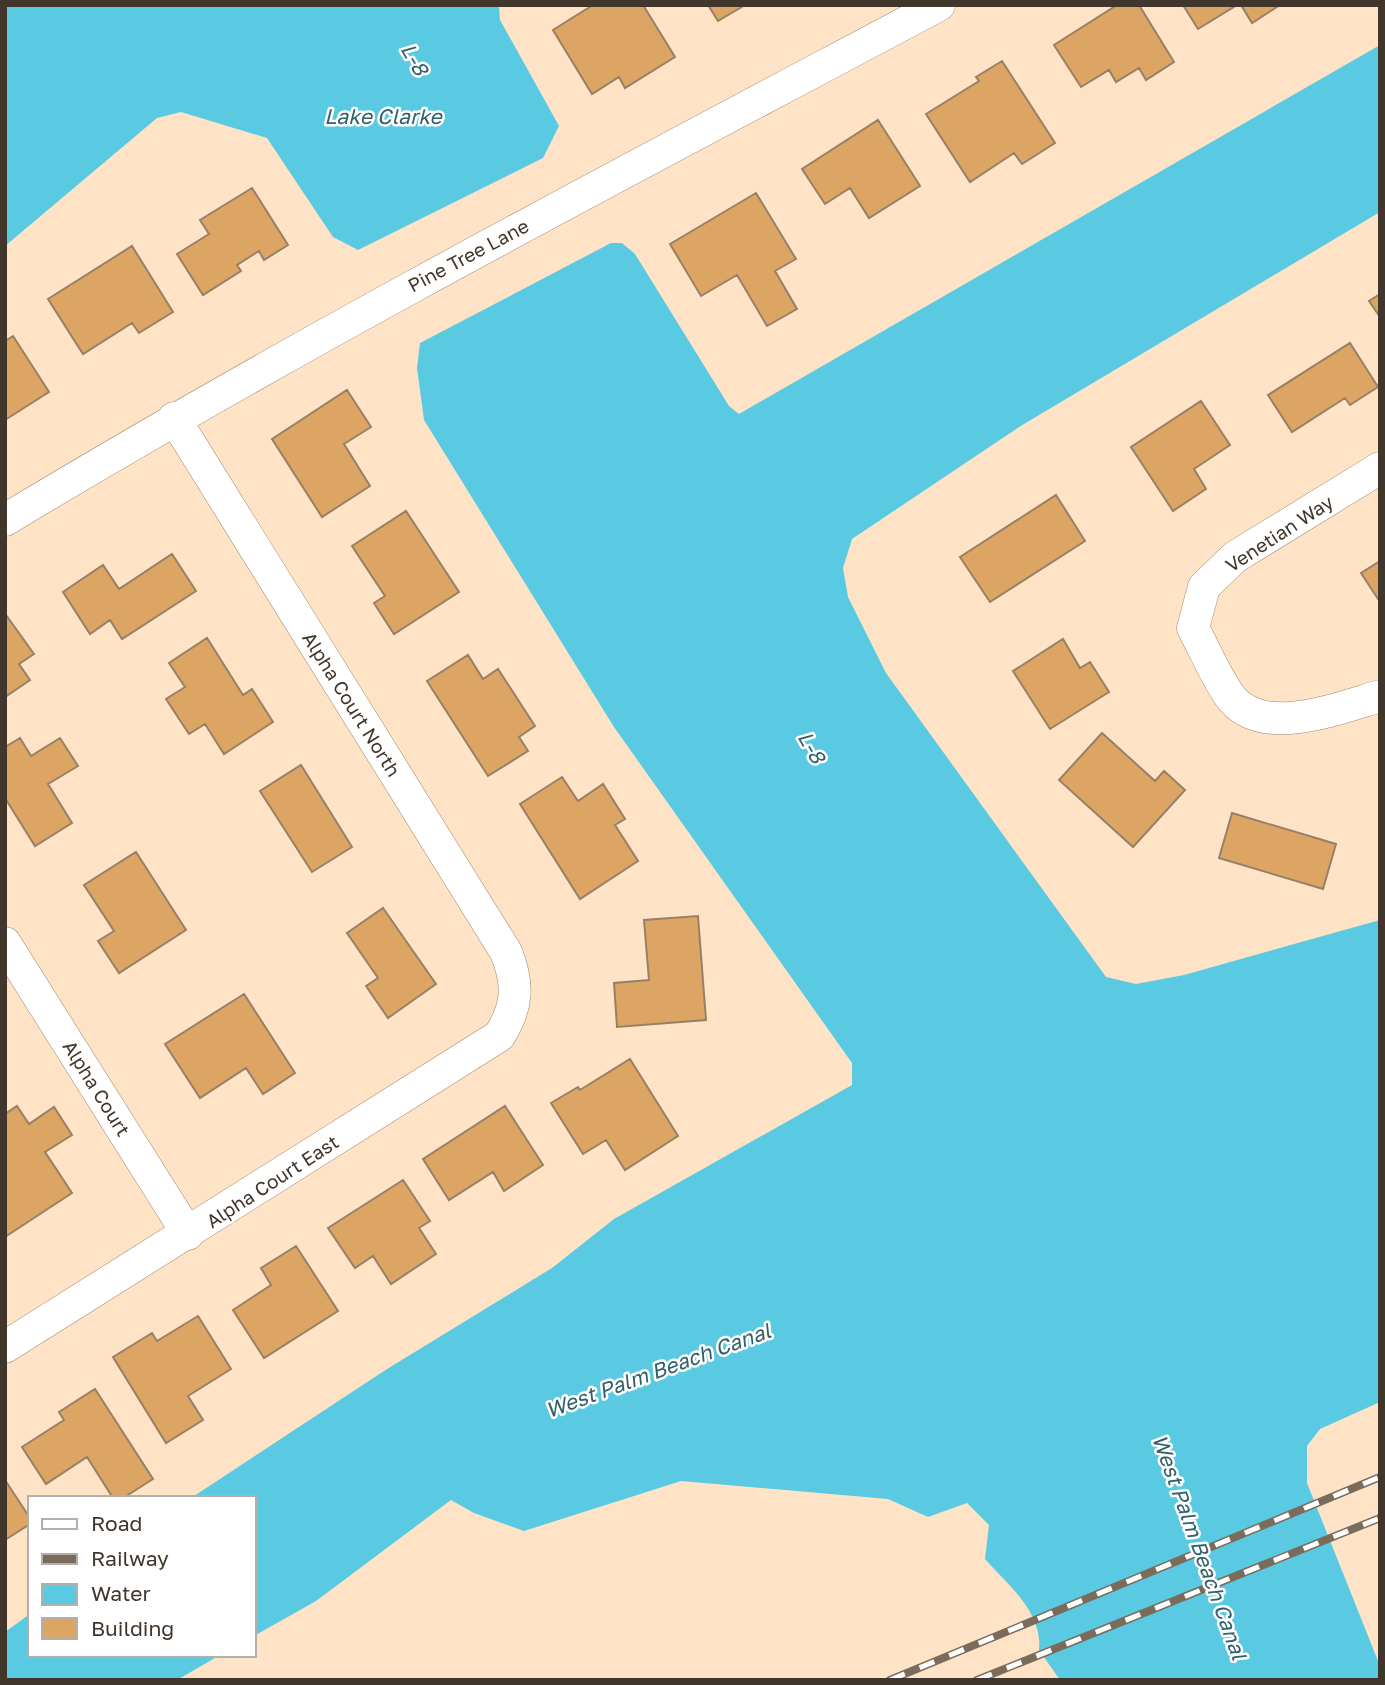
<svg xmlns="http://www.w3.org/2000/svg" width="1385" height="1685" font-family="'Golos Text',sans-serif">
<rect width="100%" height="100%" fill="#fee3c6"/>
<path fill="#59cae1" d="M5,5H499L500,20L559,126L543,158L358,250L333,237L267,138L181,112L157,118L5,246Z
M1380,45V212L1019,427L852,539L843,568L848,597L886,673L1106,977L1136,984L1184,975L1380,920V1402L1320,1429L1307,1446V1483L1380,1666V1680H1060L1039,1650C1043,1612 1008,1585 985,1559L989,1525L967,1503L928,1517L888,1499L681,1481L524,1531L474,1513L451,1500L316,1601L254,1636V1498H191L387,1369L552,1268L614,1219L852,1085V1063L614,727L424,420L417,368L420,343L611,243H622L635,254L729,406L739,414Z
M30,1614V1655H220L177,1680H5V1632Z"/>
<path fill="#dda564" stroke="#988066" stroke-width="2" d="M593,5H643L675,57L625,88L619,77L592,94L553,30Z
M708,5H745L718,21Z
M1117,5H1139L1174,62L1146,80L1139,68L1116,82L1109,70L1081,87L1054,45Z
M1183,5H1237L1198,29Z
M1241,5H1280L1252,23Z
M1002,61L1055,143L1022,164L1014,153L970,182L926,114L979,81L976,77Z
M878,120L920,186L869,218L850,188L825,204L802,169Z
M252,188L288,245L264,260L259,251L237,265L241,271L203,295L177,254L209,234L200,220Z
M756,193L796,259L775,271L797,309L767,326L737,275L701,296L670,244Z
M132,246L173,312L139,333L132,323L83,354L48,299Z
M1380,294V317L1369,301Z
M13,336L49,392L5,420V341Z
M1350,343L1378,387L1350,405L1345,398L1292,432L1268,395Z
M347,390L371,427L344,444L370,486L322,517L272,439Z
M1201,401L1230,445L1194,469L1206,489L1173,511L1131,447Z
M1056,495L1085,541L990,602L960,557Z
M406,511L459,592L394,634L374,603L385,596L352,546Z
M172,554L196,591L122,639L110,620L90,634L63,592L103,565L119,589Z
M1380,561V602L1361,573Z
M6,615L34,654L19,664L30,680L5,697Z
M207,638L243,695L252,689L273,722L224,754L205,724L189,734L166,699L185,687L169,663Z
M1063,639L1080,668L1090,662L1109,692L1050,729L1013,671Z
M468,655L483,679L498,669L535,726L519,737L528,751L488,776L427,681Z
M1102,733L1155,781L1164,771L1185,790L1133,847L1059,780Z
M20,738L31,756L60,738L78,766L48,784L72,823L35,846L5,798V747Z
M301,765L352,847L312,872L260,791Z
M562,777L578,801L603,784L625,819L615,825L638,861L580,899L520,804Z
M1232,813L1336,844L1323,889L1219,858Z
M136,852L186,930L119,973L98,941L114,931L84,885Z
M383,908L436,984L388,1018L366,986L378,978L347,933Z
M698,916L706,1020L617,1027L614,983L649,980L644,920Z
M244,994L295,1073L263,1094L246,1068L200,1098L165,1044Z
M630,1059L678,1136L625,1170L606,1140L583,1154L551,1103L578,1087L580,1090Z
M17,1106L29,1124L54,1107L72,1135L45,1152L72,1193L5,1237V1114Z
M505,1106L543,1165L504,1191L493,1172L449,1200L423,1159Z
M403,1180L430,1221L419,1228L436,1254L391,1284L373,1256L355,1268L328,1228Z
M296,1246L338,1311L264,1358L233,1310L271,1285L261,1268Z
M198,1316L231,1369L188,1396L203,1420L166,1443L113,1357L152,1333L157,1341Z
M95,1389L153,1479L123,1498H113L87,1457L46,1484L22,1447L64,1420L59,1412Z
M5,1480L30,1518V1524L5,1540Z"/>
<g fill="none" stroke-linecap="round" stroke-linejoin="round">
<defs>
<path id="minor" d="M1380,468L1235,557L1204,587L1193,628C1205,650 1215,675 1229,695C1260,740 1338,708 1380,696
M5,520C310,336 625,172 939,5
M5,943L188,1234
M5,1347L499,1036C518,1007 519,984 506,952L174,418"/>
</defs>
<use href="#minor" stroke="#a0876c" stroke-width="33"/>
<use href="#minor" stroke="#fff" stroke-width="32"/>
<defs>
<path id="rail" d="M890,1680L1380,1477
M977,1680L1380,1518"/>
</defs>
<use href="#rail" stroke="#7a6b5b" stroke-width="8"/>
<use href="#rail" stroke="#fff" stroke-width="5" stroke-dasharray="16" stroke-linecap="butt"/>
</g>
<g text-anchor="middle" dominant-baseline="central" stroke-width="5" stroke-linejoin="round" paint-order="stroke">
<g font-size="19" fill="#40362b" stroke="#fff">
<text transform="translate(468 255) rotate(-28)">Pine Tree Lane</text>
<text transform="translate(1279 533) rotate(-33)">Venetian Way</text>
<text transform="translate(352 704) rotate(58)">Alpha Court North</text>
<text transform="translate(97 1088) rotate(58)">Alpha Court</text>
<text transform="translate(272 1181) rotate(-33)">Alpha Court East</text>
</g>
<g font-size="21" font-style="italic" fill="#30606a" stroke="#fff">
<text transform="translate(415 59) rotate(60)">L-8</text>
<text x="383" y="116">Lake Clarke</text>
<text transform="translate(812 747) rotate(60)">L-8</text>
<text transform="translate(658 1370) rotate(-20)">West Palm Beach Canal</text>
<text transform="translate(1200 1547) rotate(70)">West Palm Beach Canal</text>
</g>
</g>
<rect width="1385" height="1685" fill="none" stroke="#40362b" stroke-width="14"/>
<rect x="28" y="1496" width="228" height="161" fill="#ffffff" stroke="#b3afaa" stroke-width="2"/>
<rect x="42" y="1519" width="35" height="10" fill="#ffffff" stroke="#b3afaa" stroke-width="2"/>
<text x="91" y="1531" font-size="21" fill="#40362b">Road</text>
<rect x="42" y="1554" width="35" height="10" fill="#7a6b5b" stroke="#b3afaa" stroke-width="2"/>
<text x="91" y="1566" font-size="21" fill="#40362b">Railway</text>
<rect x="42" y="1584" width="35" height="21" fill="#59cae1" stroke="#b3afaa" stroke-width="2"/>
<text x="91" y="1601" font-size="21" fill="#40362b">Water</text>
<rect x="42" y="1618" width="35" height="21" fill="#dda564" stroke="#b3afaa" stroke-width="2"/>
<text x="91" y="1636" font-size="21" fill="#40362b">Building</text>
</svg>
